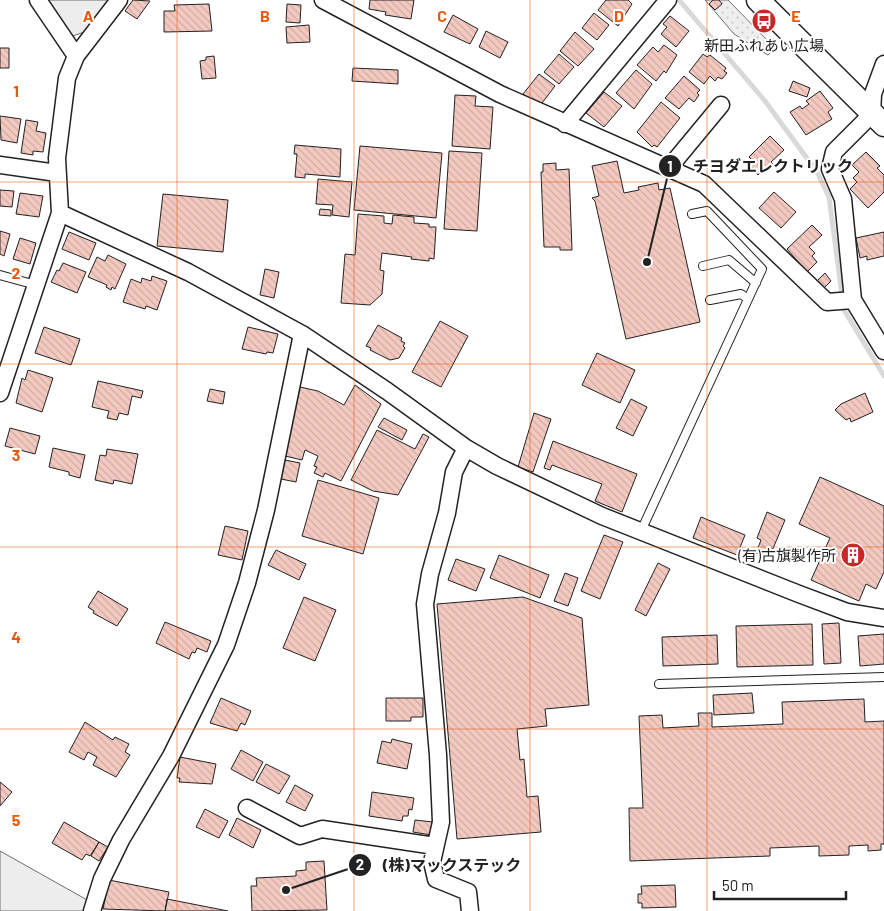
<svg xmlns="http://www.w3.org/2000/svg" width="884" height="911" font-family="Barlow,'Noto Sans JP',sans-serif">
<defs>
<pattern id="grass-dots" width="8" height="8" patternUnits="userSpaceOnUse" patternTransform="scale(1.25)"><rect width="8" height="8" fill="#eee"/><path d="M2 2h.1M6 6h.1" fill="none" stroke="#ccc" stroke-width="1.8" stroke-linecap="round"/></pattern>
<pattern id="building-back-hatch" width="6" height="6" patternUnits="userSpaceOnUse" patternTransform="scale(1.25)"><rect width="6" height="6" fill="#f3c9c0"/><path d="M-1 5l2 2M0 0l6 6M5-1l2 2" fill="none" stroke="#d0aca5"/></pattern>
</defs>
<rect width="100%" height="100%" fill="#fff"/>
<path fill="url(#grass-dots)" stroke="#6f6f6f" d="M705,0H728L775,48L768,55L734,34Z"/>
<path fill="#ededed" stroke="#6f6f6f" d="M46,0H110L87,31L70,37Z
M0,851L89,901L85,911H0Z"/>
<g fill="none" stroke-linecap="round" stroke-linejoin="round">
<path stroke="#d9d9d9" stroke-width="5" d="M679,0L765,101L817,172L829,197L844,310L884,376"/>
</g>
<path fill="url(#building-back-hatch)" stroke="#222" d="M133,0L150,1L137,19L125,11Z
M370,0H414L411,19L385,15L386,12L369,9Z
M606,0H628L632,4L618,26L598,10Z
M713,0H719L722,4L715,10L709,4Z
M209,4L212,31L164,32V11H175L174,5Z
M287,4L301,5L300,23L286,22Z
M594,13L609,25L597,40L582,28Z
M453,15L478,29L470,44L444,32Z
M670,16L689,31L676,47L661,34L667,27L663,24Z
M309,25L310,42L287,43L286,27Z
M486,31L508,42L500,58L479,47Z
M575,32L594,49L578,66L560,51Z
M664,45L677,55L666,73L664,71L656,81L637,65L653,47L658,52Z
M0,48H9V68H0Z
M559,54L574,67L559,84L544,72Z
M703,54L707,57L710,55L726,68L724,71L727,73L722,79L718,77L715,81L710,76L704,84L689,72Z
M214,56L216,78L202,79L200,61L206,60V57Z
M353,68L398,70V84L352,81Z
M636,70L652,84L634,109L616,93Z
M539,74L555,86L539,107L523,94Z
M684,76L700,90L697,93L699,95L694,102L689,98L679,109L665,98Z
M793,81L810,88L807,97L789,91Z
M820,91L833,108L828,112L832,119L806,135L790,112L800,106L802,109L809,104L806,101Z
M604,92L622,106L604,127L586,113Z
M455,95L476,96L475,106L493,107L490,149L452,146Z
M661,102L680,118L657,147L654,145L652,147L637,132Z
M0,116L21,119L17,143L1,140Z
M26,120L38,122L36,131L46,133L43,152L33,151V155L21,153Z
M770,136L784,150L771,162L774,165L769,170L766,167L758,175L748,164L752,160L749,157Z
M295,145L341,149L340,177L305,174V178L295,177L297,154H294Z
M360,146L442,153L436,218L354,210Z
M449,151L482,153L477,231L444,229Z
M866,152L880,166L877,168L884,175V192L868,208L850,189L857,182L853,178L859,172L852,165Z
M617,161L624,193L639,190L638,187L658,183L659,190L670,188L700,322L626,339L595,201L592,198L599,196L592,166Z
M556,163V170L569,169L572,250H560V247H544L541,172H543V164Z
M318,179L352,182L349,217L332,215L333,205L316,204Z
M0,190L14,191L12,207L0,206Z
M774,192L796,212L781,228L759,208Z
M20,193L43,196L39,217L16,214Z
M163,194L228,200L223,252L157,246Z
M320,209L331,210V216L319,215Z
M358,214L384,216V223L392,224L393,215L414,217V223L429,224V227H436L434,259L429,258V261L411,259L412,257L382,253L380,270L384,271L382,294L370,305L341,303L345,254L355,255Z
M812,225L822,235L809,247L815,253L812,256L817,262L807,272L787,249Z
M0,231L10,234L4,256L0,254Z
M69,232L96,243L89,260L62,249Z
M884,232V256L867,260V256L860,258L856,238Z
M20,238L36,243L30,264L13,259Z
M108,255L126,264L115,289L112,287L111,290L106,287L107,285L88,277L97,257L105,261Z
M63,263L86,272L77,293L51,282L57,270L59,271Z
M265,269L279,272L274,298L260,295Z
M825,273L831,281L824,288L817,281Z
M152,276L167,281L157,310L146,306L145,309L123,302L131,279L141,283L142,278L151,281Z
M440,321L468,336L441,387L412,372Z
M378,325L402,338L401,341L405,343L403,346L405,348L399,358L390,360L370,350L371,348L366,346Z
M44,327L80,339L71,365L35,353Z
M248,327L278,334L273,353L267,352L266,354L242,349Z
M597,353L635,370L620,403L582,385Z
M28,370L53,378L42,412L16,403L22,378L25,380Z
M98,381L143,391L141,398L132,396L128,415L119,413L117,420L107,418L109,411L92,407Z
M355,385L381,404L341,481L325,473L323,477L314,473L317,467L314,466L318,456L305,450L302,460L285,456L300,387L318,391L344,405Z
M210,389L225,392L223,404L207,401Z
M865,393L873,412L851,422L850,418L846,420L835,410L841,404Z
M631,399L647,407L633,436L616,428Z
M534,413L551,419L533,472L518,467Z
M384,418L407,430L402,440L378,427Z
M10,428L40,436L35,454L5,446Z
M377,430L415,449L423,434L429,437L398,495L373,491L351,480Z
M553,441L637,474L622,512L595,501L602,484L552,465L550,470L544,468Z
M53,448L85,455L80,478L69,475V472L49,467Z
M107,449L138,454L132,484L114,480L113,484L95,480L100,455L106,456Z
M285,460L300,463L296,482L281,479Z
M820,477L884,506V572L876,589L866,584L859,601L811,580L830,538L799,524Z
M318,480L379,498L363,554L302,536Z
M767,512L785,520L769,558L756,553L761,540L757,538Z
M701,517L745,535L737,555L693,538Z
M225,526L248,531L242,560L218,555Z
M604,535L623,542L600,599L581,591Z
M276,550L306,564L299,580L268,565Z
M499,555L549,575L540,598L490,578Z
M456,559L485,569L476,591L448,580Z
M658,563L670,569L646,616L635,610Z
M565,573L578,578L568,606L554,601Z
M98,591L128,609L117,626L93,613L94,611L88,607Z
M304,597L336,610L315,661L283,648Z
M523,597L582,618L589,705L545,709L547,726L517,729L520,760L524,759L527,797L538,796L541,832L457,839L437,604Z
M165,622L211,641L207,652L197,648L195,653L192,652L189,659L156,643Z
M839,623L841,663L824,664L822,624Z
M812,624L813,665L737,667L736,626Z
M884,634V664L860,666L858,636Z
M717,635L718,664L663,666L662,637Z
M752,693L754,713L714,715L713,695Z
M221,698L251,711L245,725L241,723L237,731L210,723Z
M386,698H423V717H411V721H386Z
M864,699L865,722L884,721V844H881V850L868,851V845L849,846V855L819,856V846L770,848V856L630,861L629,808H643L639,716L662,715L663,728L699,726L698,713H712V727L783,724L782,702Z
M85,722L113,740L115,737L129,744L125,752L130,755L116,777L93,765L97,757L88,752L84,760L69,752Z
M392,739L412,744L407,769L377,763L382,741L391,743Z
M241,750L263,762L253,781L231,769Z
M180,757L216,764L212,784L179,782L180,778H177Z
M266,764L290,776L279,794L256,782Z
M0,782L12,792L0,806Z
M295,785L313,795L305,811L286,802Z
M372,792L414,798L412,810L409,809L408,816H403L402,821L369,816Z
M205,809L228,821L219,838L196,827Z
M237,818L261,830L253,848L229,835Z
M415,820L433,822L431,835L413,832Z
M64,822L99,842L90,856L86,854L82,860L52,843Z
M99,842L108,847L99,861L91,856Z
M324,861L327,910L252,911L251,886H257L256,878L296,876V871L306,870V862Z
M109,880L169,892L165,911L103,909Z
M675,885L676,907L642,908V903H638V894H642L641,886Z
M167,899L228,911H165Z"/>
<g fill="none" stroke-linecap="round" stroke-linejoin="round">
<defs>
<path id="lane" d="M703,266L729,260L756,283
M0,275L36,285
M710,300L741,294L748,299
M641,531L762,269L707,211L692,214
M659,684L884,677"/>
<path id="street" d="M38,0L76,56
M323,0L500,94L704,184L827,302L853,300
M884,64L873,94L872,114L834,152L830,169L843,199L853,300L884,351
M565,124L668,0
M0,165L57,173
M668,169L721,105
M60,213L188,272L302,334L387,391L466,448L497,466L602,516L799,594L847,612L884,618
M0,393L60,213L57,158L67,78L76,56L119,0
M466,448L454,472L447,513L430,574L425,604L438,755L441,822L432,862L436,879L468,892L470,911
M247,808L300,836L322,829L435,846
M92,911L102,879L121,840L171,756L226,645L247,583L266,510L302,334"/>
<path id="secondary" d="M758,0L884,125"/>
</defs>
<use href="#lane" stroke="#222" stroke-width="10"/>
<use href="#street" stroke="#222" stroke-width="19"/>
<use href="#secondary" stroke="#222" stroke-width="25"/>
<use href="#lane" stroke="#fff" stroke-width="8"/>
<use href="#street" stroke="#fff" stroke-width="16"/>
<use href="#secondary" stroke="#fff" stroke-width="22"/>
</g>
<path fill="none" stroke="#e8590c" stroke-width="1" stroke-opacity="0.55" d="M177,0V911M354,0V911M530,0V911M707,0V911M0,182H884M0,364H884M0,547H884M0,729H884"/>
<defs>
<symbol id="bus-disc" viewBox="-11 -11 22 22"><circle r="9.5" fill="#c62828" stroke="#fff"/><path d="M-5-6H5V4H4V6H2V4H-2V6H-4V4H-5ZM-3.5-4V0h7V-4ZM-3.5 1.2v1.5H-2V1.2ZM2 1.2v1.5H3.5V1.2Z" fill="#fff"/></symbol>
<symbol id="building-disc" viewBox="-11 -11 22 22"><circle r="9.5" fill="#c62828" stroke="#fff"/><path d="M-4-6H4V6H1V3H-1V6H-4ZM-2.5-4.3h1.7v1.8h-1.7ZM.8-4.3h1.7v1.8H.8ZM-2.5-1h1.7V.8h-1.7ZM.8-1h1.7V.8H.8Z" fill="#fff"/></symbol>
</defs>
<g fill-rule="evenodd">
<use href="#bus-disc" x="750" y="7" width="28" height="28"/>
<use href="#building-disc" x="839" y="541" width="28" height="28"/>
</g>
<g text-anchor="middle" dominant-baseline="central" stroke-width="4" stroke-linejoin="round" paint-order="stroke">
<g font-size="15" fill="#222" stroke="#fff">
<text x="764" y="45">新田ふれあい広場</text>
<text x="836" y="555" text-anchor="end">(有)古旗製作所</text>
</g>
</g>
<g font-size="16" text-anchor="middle" font-weight="bold" fill="#e8590c" stroke="#fff" stroke-width="4" stroke-linejoin="round" paint-order="stroke">
<text x="88" y="22">A</text>
<text x="265" y="22">B</text>
<text x="442" y="22">C</text>
<text x="619" y="22">D</text>
<text x="796" y="22">E</text>
<text x="16" y="97">1</text>
<text x="16" y="279">2</text>
<text x="16" y="461">3</text>
<text x="16" y="643">4</text>
<text x="16" y="826">5</text>
</g>
<path fill="none" stroke="#222" stroke-width="2" d="M647 262L670 166M286 890L360 865"/>
<g fill="#222" stroke="#fff" stroke-width="2">
<circle cx="647" cy="262" r="5"/>
<circle cx="286" cy="890" r="5"/>
<circle cx="670" cy="166" r="12"/>
<circle cx="360" cy="865" r="12"/>
</g>
<g font-size="15" text-anchor="middle" font-weight="bold" fill="#fff">
<text x="670" y="172">1</text>
<text x="360" y="870">2</text>
</g>
<g font-size="16" text-anchor="middle" font-weight="bold" fill="#222" stroke="#fff" stroke-width="4" stroke-linejoin="round" paint-order="stroke">
<text x="773" y="172">チヨダエレクトリック</text>
<text x="452" y="871">(株)マックステック</text>
</g>
<path d="M714 891v8h132v-8" fill="none" stroke="#222222" stroke-width="2.5"/>
<text x="722" y="891" font-size="15" fill="#222222" stroke="#ffffff" stroke-width="4" paint-order="stroke">50 m</text>
</svg>
